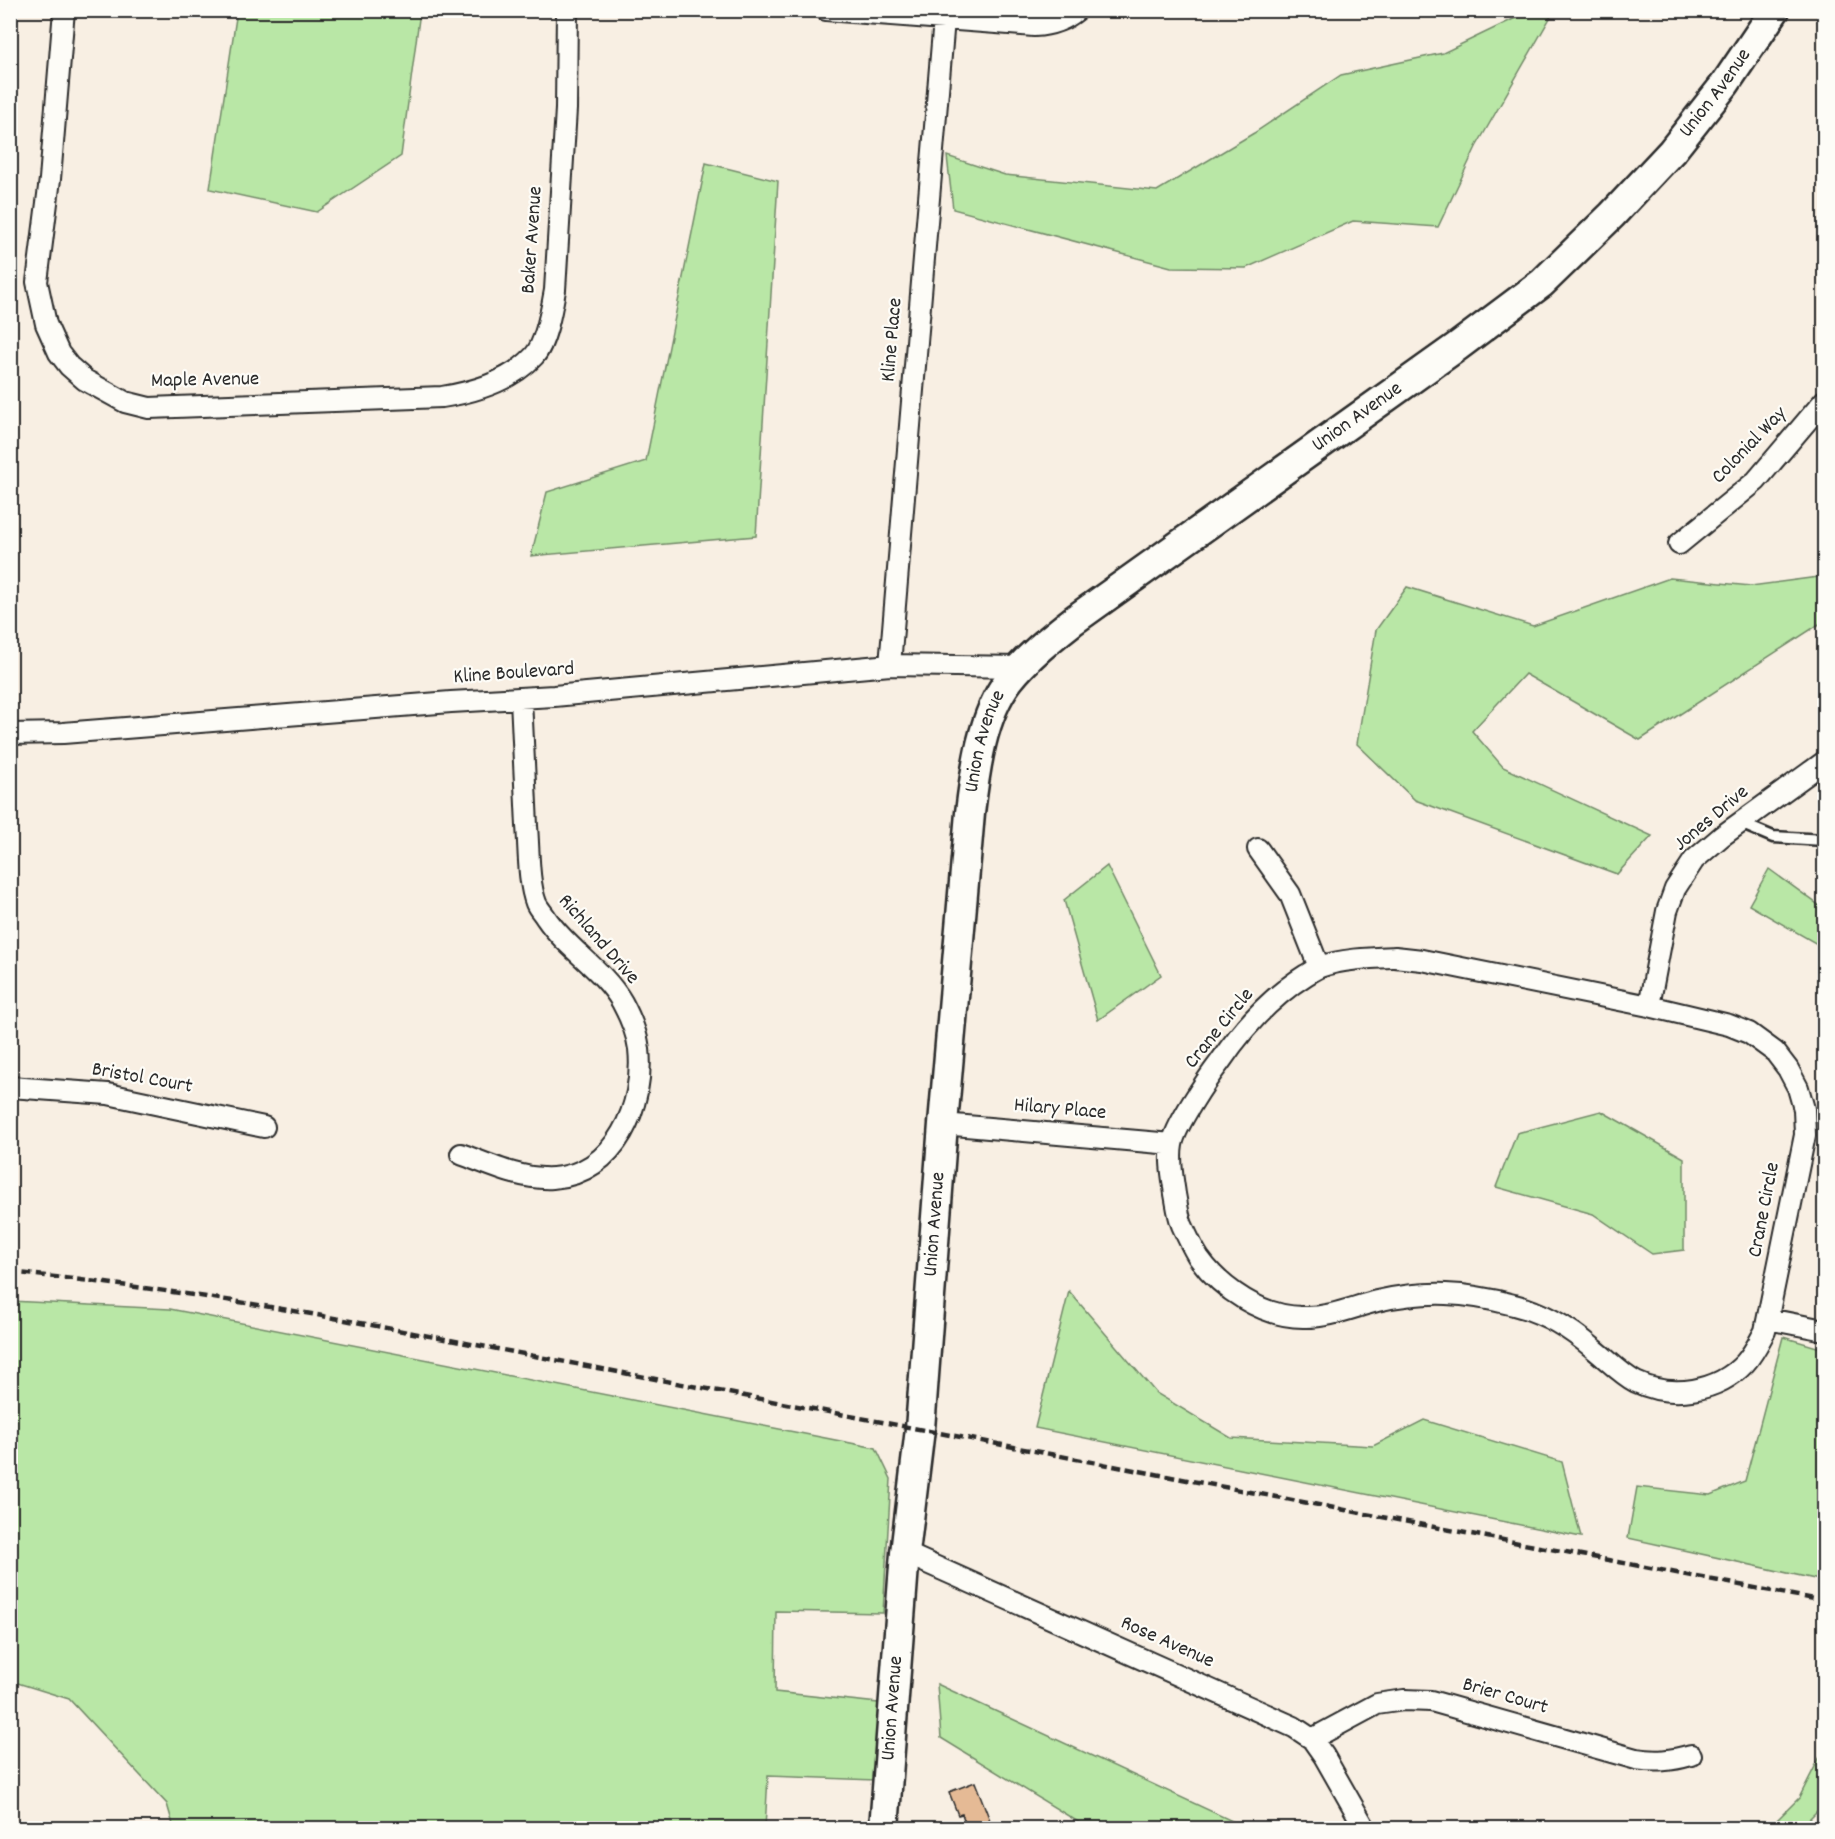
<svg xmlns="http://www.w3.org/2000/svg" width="1835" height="1839" font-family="Dekko,sans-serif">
<rect width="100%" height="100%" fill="#f8efe3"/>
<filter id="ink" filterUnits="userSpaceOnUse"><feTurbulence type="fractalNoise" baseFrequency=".0167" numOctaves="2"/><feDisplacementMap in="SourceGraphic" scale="12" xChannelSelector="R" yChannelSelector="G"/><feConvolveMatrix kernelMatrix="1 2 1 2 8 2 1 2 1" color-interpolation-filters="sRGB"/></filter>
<g filter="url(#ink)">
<path fill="#b9e7a6" stroke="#728968" stroke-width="1.5" d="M237,11H420L401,156L317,212L210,189Z
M1530,11H1554L1476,147L1438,227L1353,221L1246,268L1171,267L953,209L947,156L1005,175L1157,191L1254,133L1341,75L1443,53Z
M706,163L778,181L756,536L531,556L547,492L646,461Z
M1824,570V621L1640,740L1525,674L1472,731L1503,767L1652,836L1617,874L1415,800L1357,744L1376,630L1407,587L1533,626L1670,578L1751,586L1818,577Z
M1107,866L1161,975L1098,1020L1064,900Z
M1769,869L1824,909V948L1749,905Z
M1601,1111L1684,1158V1250L1652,1254L1593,1214L1496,1187L1517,1133Z
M1069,1291L1156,1393L1231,1438L1373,1446L1424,1420L1562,1462L1581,1537L1035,1428Z
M10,1301L170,1309L876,1448L891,1479L883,1613L776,1611L775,1692L878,1703L875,1780L768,1776L765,1828H174L167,1804L69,1699L11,1681Z
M1783,1337L1824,1349V1581L1628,1538L1637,1487L1710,1495L1745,1481Z
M937,1684L1243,1826L1244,1828H1088L941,1738Z
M1824,1749V1804L1800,1828H1769L1799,1798Z"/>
<path fill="#e5ba95" stroke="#2b2b2b" stroke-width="1.5" d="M975,1782L993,1828H967L962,1814L958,1815L949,1792Z"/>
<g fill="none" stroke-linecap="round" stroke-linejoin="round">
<defs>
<path id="lane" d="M1740,823L1773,837L1824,840"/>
<path id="street" d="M64,10L50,179L37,282L46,324L59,353L69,366L85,380L125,402L149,408L442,397C474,392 511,381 534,356C546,343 552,307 555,290L566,109L567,10
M826,10L1034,26C1051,25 1064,21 1077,10
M1679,544L1756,481L1824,401
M890,665L944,19
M10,734L63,733L451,702L554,696L890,665L1021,667
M1258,849L1290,894L1319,967
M1395,957L1422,960L1649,1006L1729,1025L1749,1033L1775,1052L1788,1069L1798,1088L1804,1109L1805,1135L1765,1331C1759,1342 1754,1353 1745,1363C1718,1392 1672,1399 1636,1382C1621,1374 1608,1360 1594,1349C1572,1330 1543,1312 1514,1305C1465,1292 1427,1290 1377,1301C1353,1307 1329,1318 1303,1317C1263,1317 1222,1290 1199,1258C1193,1249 1187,1236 1182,1225C1178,1215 1177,1204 1175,1194C1173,1179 1169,1161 1172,1145C1175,1126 1207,1079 1220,1062C1243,1028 1271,997 1306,975C1311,972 1315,969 1320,967C1341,959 1372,958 1395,957Z
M1649,1006L1667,911L1675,889L1694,860L1722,836L1824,762
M10,1087L108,1094L264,1127
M943,1124L1172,1144
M461,1154C490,1165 522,1180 553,1178C616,1174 645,1104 639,1049C637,1032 630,1017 622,1002C603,969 567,949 546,918C543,913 538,908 536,903C528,882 529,849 527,826C525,784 523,741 521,699
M1768,1319L1824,1330
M905,1553L1294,1727L1312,1739L1324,1756L1365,1828
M1312,1739L1377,1704L1404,1700L1431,1701L1636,1759C1656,1762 1671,1761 1691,1755"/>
<g id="secondary">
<path id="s1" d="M884,1828L905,1553L920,1429L943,1124L970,813C975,771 982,715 1009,680C1027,657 1051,638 1074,620L1458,346L1542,283L1612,215L1672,151L1725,84L1775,10"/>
</g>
</defs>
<use href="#lane" stroke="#2b2b2b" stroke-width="15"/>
<use href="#street" stroke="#2b2b2b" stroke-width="24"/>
<use href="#secondary" stroke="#2b2b2b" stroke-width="33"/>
<use href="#lane" stroke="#fdfcf7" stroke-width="10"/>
<use href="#street" stroke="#fdfcf7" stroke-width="20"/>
<use href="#secondary" stroke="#fdfcf7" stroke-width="28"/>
<path stroke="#2b2b2b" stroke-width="4.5" stroke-dasharray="9 4.5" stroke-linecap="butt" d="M10,1272C124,1284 237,1300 350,1321L1824,1601"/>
</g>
</g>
<g text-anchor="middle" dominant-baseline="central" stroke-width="4.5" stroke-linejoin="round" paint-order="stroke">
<g font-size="21" fill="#2b2b2b" stroke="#fdfcf7">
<text stroke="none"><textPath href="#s1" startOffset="2082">Union Avenue</textPath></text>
<text transform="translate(533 240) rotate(-86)">Baker Avenue</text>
<text transform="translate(893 340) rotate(-85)">Kline Place</text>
<text transform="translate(205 381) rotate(-1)">Maple Avenue</text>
<text stroke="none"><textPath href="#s1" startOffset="1596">Union Avenue</textPath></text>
<text transform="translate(1750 446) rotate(-46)">Colonial Way</text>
<text transform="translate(514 674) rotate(-4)">Kline Boulevard</text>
<text stroke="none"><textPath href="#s1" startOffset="1092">Union Avenue</textPath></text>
<text transform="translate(1712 819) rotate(-40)">Jones Drive</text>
<text transform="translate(598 940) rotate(49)">Richland Drive</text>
<text transform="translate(1220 1029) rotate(-51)">Crane Circle</text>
<text transform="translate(142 1079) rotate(10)">Bristol Court</text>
<text transform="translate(1060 1110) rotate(5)">Hilary Place</text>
<text transform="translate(1765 1210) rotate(-79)">Crane Circle</text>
<text stroke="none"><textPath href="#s1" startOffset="606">Union Avenue</textPath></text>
<text transform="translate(1167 1643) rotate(24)">Rose Avenue</text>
<text transform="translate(1505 1697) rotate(16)">Brier Court</text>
<text stroke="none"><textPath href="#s1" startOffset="120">Union Avenue</textPath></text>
</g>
</g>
<rect width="1835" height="1839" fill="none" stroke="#fdfcf7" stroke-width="36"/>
<rect x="18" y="18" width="1799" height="1803" fill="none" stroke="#2b2b2b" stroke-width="2" filter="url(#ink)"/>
</svg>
